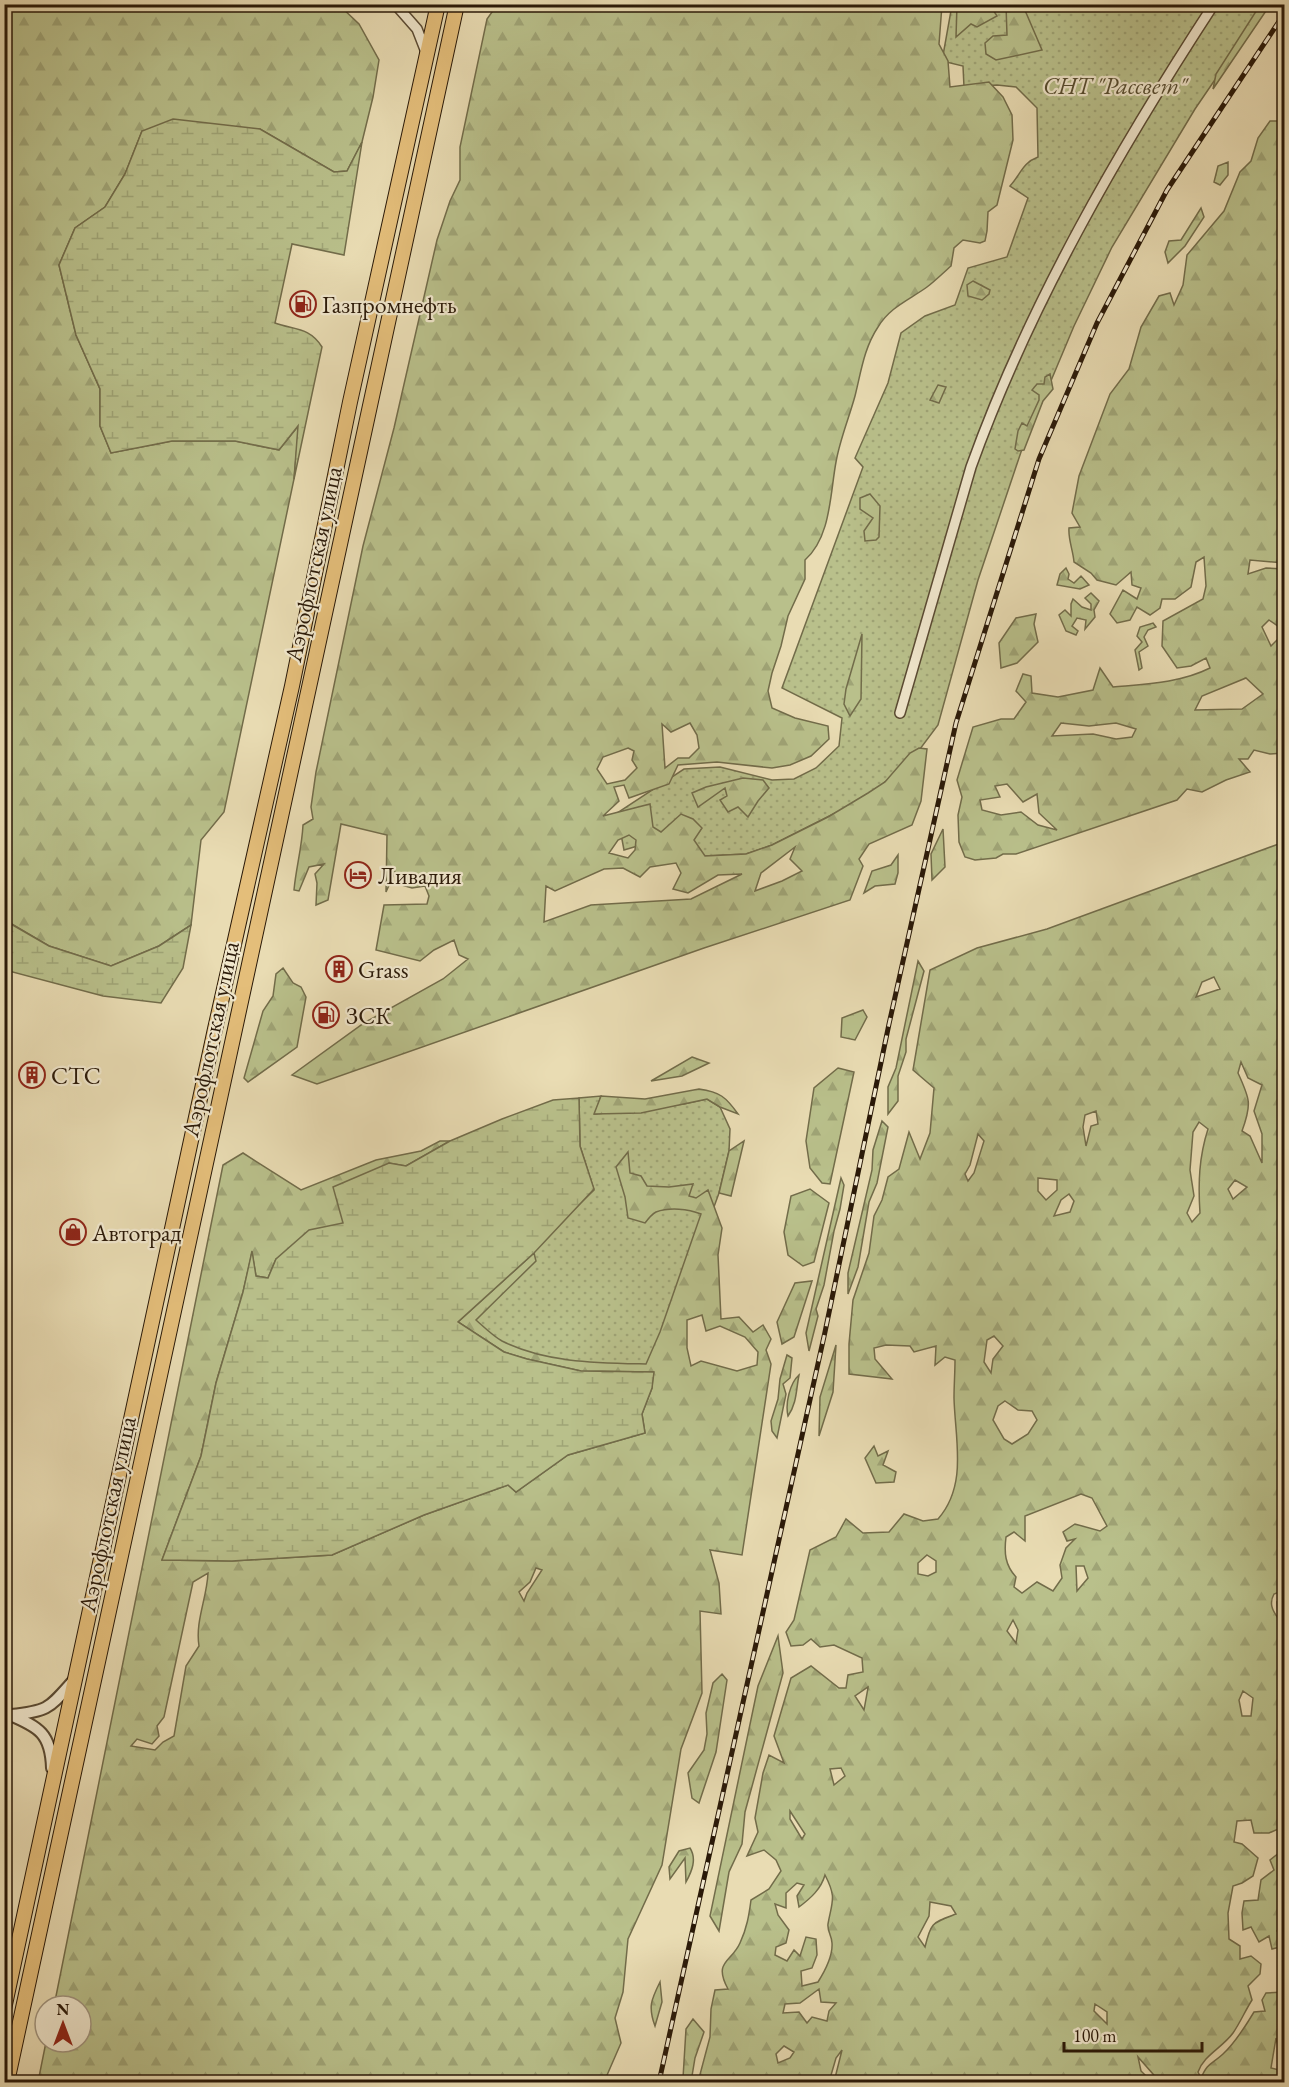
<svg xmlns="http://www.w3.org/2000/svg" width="1289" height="2087" font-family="'EB Garamond',serif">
<defs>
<pattern id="grass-dots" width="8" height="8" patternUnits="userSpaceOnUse" patternTransform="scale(1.5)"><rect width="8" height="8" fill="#b9c08b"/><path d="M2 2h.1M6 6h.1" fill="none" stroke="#9fa476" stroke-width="1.8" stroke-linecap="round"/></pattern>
<pattern id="forest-firs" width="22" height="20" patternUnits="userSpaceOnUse" patternTransform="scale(1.5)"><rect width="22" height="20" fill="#b9c08b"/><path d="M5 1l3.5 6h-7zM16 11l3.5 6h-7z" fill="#9fa476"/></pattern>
<pattern id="wetland-marsh" width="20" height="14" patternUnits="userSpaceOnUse" patternTransform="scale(1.5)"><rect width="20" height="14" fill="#b9c08b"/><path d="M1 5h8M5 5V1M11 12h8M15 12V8" fill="none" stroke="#9fa476"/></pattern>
</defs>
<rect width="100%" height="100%" fill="#e9dcb3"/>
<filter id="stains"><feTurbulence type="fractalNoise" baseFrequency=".00333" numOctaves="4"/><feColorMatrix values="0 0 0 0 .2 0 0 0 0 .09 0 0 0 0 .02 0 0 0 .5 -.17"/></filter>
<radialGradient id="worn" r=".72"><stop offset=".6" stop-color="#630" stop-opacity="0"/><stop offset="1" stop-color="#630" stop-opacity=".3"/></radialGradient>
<path fill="url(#grass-dots)" stroke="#726c4a" stroke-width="1.5" d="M952,5H1266L1195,109L1112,247L1074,326L1021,452L978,580L938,725L911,761L865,798L772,845L746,854L705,856L661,839L624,850L617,813L684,769L720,767L772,780L794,779L816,768L839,746L842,718L782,688L863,467L855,458L888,383L901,333L925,316L955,305L968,268L1007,257L1028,198L1010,186C1021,174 1022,163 1038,157L1037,108L1016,87L997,85L964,87L963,66L942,61Z
M601,1096L595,1114L684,1104L707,1099L720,1107L730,1129L729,1151L719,1193L654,1372L527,1359L458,1322L594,1190L580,1146L579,1098Z"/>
<path fill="url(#forest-firs)" stroke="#726c4a" stroke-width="1.5" fill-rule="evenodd" d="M7,4L339,5L359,24L379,60L373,97L362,142L347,171L334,172L260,129L142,131L125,174L105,207L75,228L59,265L76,335L100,389V426L111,453L172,441H235L279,450L299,425L294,479L224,812L201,840L191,925L159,946L111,966L49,946L5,920V11Z
M497,5H942L939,44L948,61L950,87L989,82L1003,97L1012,115L1013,140L997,205L988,212L987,231L985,241L980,243L963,240L954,248L951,266C943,273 935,281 927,287C909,300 890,307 878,327C864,348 861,372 855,396C849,418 840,439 836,462C830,494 831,537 805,560V579L788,616L781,646L772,673L768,691L772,708L795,718L828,726L829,739L811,756L790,765L772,768L717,762L678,765L669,784L629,798L624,785L614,787L619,801L603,816L650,804L653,827L661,832L681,814L693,819L702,828L694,840L705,856L746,854L772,845L828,817L868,793L885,782L910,753L919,748L927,749L921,801L912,825L869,844L859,859L863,866L850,900L704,948L317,1084L292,1075L364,1023L443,979L468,959L459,955L454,940L434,950L420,961L376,950L384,905L427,904L429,896L425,886L412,888L402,885L395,872L386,892L387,835L341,824L328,900L316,905L317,883L315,874L324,864L309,867L299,891L294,890C296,868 302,847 303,825L313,819L311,807L316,772L363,546L394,428L437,240L450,201L460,180V147L487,19ZM690,723L697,735L699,748L689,758H678L665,768L662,724L671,732ZM628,748L634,751L632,760L637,768L625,780L607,784L597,769L603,757ZM629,835L636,840L635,850L628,858L609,853L618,840ZM795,847L790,859L802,871L782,881L755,891L761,873ZM676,863L681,873L673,889L688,893L718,875L742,874L691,899L591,905L544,922L546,886L555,891L604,869L623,868L640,877L650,867Z
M957,5H990L997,16L977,27L971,24L956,37Z
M1006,5H1025L1024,8L1042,50L996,60L986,54L985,43L993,36L1007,35Z
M1260,5H1270L1213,89L1216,74Z
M1284,96V130L1280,135L1279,146L1284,153V223L1282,226L1284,234V563L1250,560L1248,574L1266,568L1284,569V753L1270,754L1254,750L1248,759H1239L1250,772L1226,780L1202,792L1187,789L1177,800L1016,854H1003L996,858L975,860L965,857L959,842L958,815L962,797L957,780L973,727L1001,719H1014L1026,702L1016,691L1023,674L1031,676L1032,693L1058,697L1093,690L1100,668L1113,687C1146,684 1180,683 1210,668L1206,658L1191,666L1177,668L1162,646L1163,621L1203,599L1206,586L1204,557L1196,562L1191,587L1175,599H1162L1160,608L1150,615L1137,607L1130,620L1117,623L1110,614L1123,590L1137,599L1141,588L1132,585L1131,572L1116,585L1097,580L1091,573L1074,562C1073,550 1068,539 1069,528L1080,527L1072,513L1079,476L1110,394L1129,369L1141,327L1159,296L1170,293L1174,305L1183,285L1187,255L1224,211L1240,172L1251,161L1258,138L1270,121H1281ZM1269,620L1279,627V638L1271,646L1262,627ZM1246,678L1263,694L1242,709L1195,710L1202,696ZM1061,723L1089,726L1116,723L1136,729L1132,737L1116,739L1093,734L1052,736ZM1007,784L1023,802L1037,794L1039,813L1057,830L1038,825L1021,812L1001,815L982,810L980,800L1000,797L995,786Z
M1228,162V175L1220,185L1214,182L1218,166Z
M1201,208L1204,217L1185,246L1168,263L1165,252L1169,241L1181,240Z
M973,281L990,290L989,294L982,300L968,296L967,285Z
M1050,374L1053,389L1043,401L1024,450L1018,451L1015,449L1018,431L1022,423L1027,426L1039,400V395L1032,390L1037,384H1044L1045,377Z
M938,385L946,387L939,403L930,400Z
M870,494L880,506L879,537L876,540L865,541L864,531L873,518L860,509V498Z
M1066,568L1069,574L1068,579L1074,583L1081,576L1089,585L1080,589L1057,585L1060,574Z
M1091,593L1099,601L1094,610L1095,617L1085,629L1086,620L1077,618L1072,626L1078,631L1076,635L1066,631L1059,615L1065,610L1071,616V604L1073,599L1082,607L1091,610V604L1085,598Z
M1036,614L1034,624L1038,642L1017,663L1001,668L999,643L1016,618Z
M1153,623L1156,627L1148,630L1144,637L1148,646L1139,652L1142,668L1139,670L1135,650L1142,642L1137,636L1140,627Z
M862,634L861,699L850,716L844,704L846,689Z
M743,778L763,780L769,788L758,801L748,817L738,807L728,812L720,800L727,796L725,788L698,807L692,793L706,787Z
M943,829L945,867L932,880L931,854Z
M1284,842V1581H1283L1282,1591L1274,1594C1269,1603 1272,1610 1278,1618L1277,1602L1283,1598L1284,1593V1707L1280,1716L1284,1721V1834L1278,1829L1269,1833H1254L1251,1820L1237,1821L1234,1842L1242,1844L1258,1858L1253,1876L1242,1883L1233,1886L1228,1913L1229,1939L1240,1946V1959L1251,1956L1261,1964L1260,1974L1248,1986L1252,2000C1245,2011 1240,2023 1233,2033C1222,2048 1204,2055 1198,2072L1201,2078C1208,2062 1211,2065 1223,2054C1235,2043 1245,2027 1254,2012L1265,2011L1262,2000L1266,1993L1284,1992V2049L1280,2053L1276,2038L1271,2068L1279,2070L1284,2064V2082H1160L1138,2057L1141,2071L1152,2082H834L842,2050L836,2058L829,2082H698L710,2037L711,2009L715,1990L728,1989C713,1961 731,1963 740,1943C747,1928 749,1915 751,1900L769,1889L781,1871L776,1860L764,1850L747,1856L758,1832L755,1818L763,1773L769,1755L784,1763L774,1736L791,1678L811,1666L839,1688H846L848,1675L863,1672L862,1658L834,1645L820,1647L811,1639L803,1645L791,1646L786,1632L794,1620L810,1550L836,1537L846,1519L863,1533L889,1532L904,1514L923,1521L938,1519C968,1485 955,1439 954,1398C954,1385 955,1373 955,1360L945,1357L935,1365L936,1346L914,1352L910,1346L886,1345L874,1348L875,1359L892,1379L849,1374V1344L853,1300L869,1253L874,1216L882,1200L888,1177L899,1169L909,1132L920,1159L930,1133L934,1088L913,1070L930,970L977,948L1047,929ZM1214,977L1220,989L1196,997L1202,982ZM1241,1062L1248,1078L1262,1085L1254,1111L1262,1134V1163L1250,1136L1242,1131C1252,1104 1250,1099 1238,1073ZM1096,1111L1098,1124L1091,1126L1086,1146L1083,1127L1085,1115ZM1199,1122L1208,1129C1199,1157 1198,1183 1200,1213L1192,1222L1187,1213L1194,1196L1190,1170L1193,1132ZM978,1134L984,1141L974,1173L968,1181L965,1174L970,1165ZM1038,1178L1057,1180V1190L1046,1200L1038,1191ZM1235,1180L1247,1187L1233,1199L1228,1189ZM1069,1194L1074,1201L1070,1212L1054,1216L1061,1200ZM994,1336L1003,1346L993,1359L991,1373L984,1362L987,1340ZM1005,1401L1018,1410L1032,1411L1037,1420L1028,1434L1012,1444L1004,1439L993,1420L998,1406ZM1081,1494L1092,1498L1107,1526L1100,1531L1075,1524L1063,1532L1067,1541L1075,1539L1066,1548L1060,1565L1062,1578L1053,1591L1037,1582L1022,1593L1014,1587L1016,1577C1005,1565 1004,1553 1006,1537L1014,1532L1025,1541V1516ZM927,1555L936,1561V1572L928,1576L918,1574V1563ZM1076,1566H1084L1088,1578L1077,1591ZM1013,1620L1018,1630L1016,1643L1007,1631ZM868,1687V1688L864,1710L855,1696ZM1243,1691L1253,1698L1251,1716H1242L1239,1700ZM841,1768L845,1776L834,1785L830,1769ZM790,1811L805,1834L802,1839L790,1819ZM825,1875C837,1898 832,1901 828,1924C827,1931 832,1936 832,1943C833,1957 825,1971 818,1982L802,1986L801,1971L812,1968L817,1955L816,1939L806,1937L800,1956L794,1950L787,1961L775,1955L776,1947L786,1943L789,1930L778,1915L775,1904L786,1908V1893L797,1883L804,1885L797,1896L799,1907C811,1898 821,1889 825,1875ZM930,1902L951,1906L956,1914C932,1923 931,1922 925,1947L918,1937L929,1916ZM819,1989L821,2002L836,2003L829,2011L827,2021L812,2017L807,2023L799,2012L783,2013L785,2004L800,2003ZM1095,2004L1107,2012V2024L1094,2011ZM784,2046L794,2052L790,2058L778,2063L776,2054Z
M898,855V873L895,884L875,886L864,893L872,871L891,865Z
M918,961L924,971L906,1039V1052L898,1076V1101L888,1114V1087L896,1068Z
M283,968L293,983L301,987L306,997L297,1047L248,1082L244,1078L263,1011L273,996L276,974Z
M863,1010L867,1017L855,1040L841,1037L842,1018Z
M692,1057L709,1063L682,1076L651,1081Z
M838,1068L854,1072L830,1184L822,1183L810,1168L806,1141L814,1088Z
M699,1089C720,1092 726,1097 738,1114L720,1107L707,1099L641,1113L594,1114L601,1096L645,1099Z
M882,1121L888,1127L877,1183L869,1202L858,1267L848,1294V1273L872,1170L873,1150Z
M440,1141H450L406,1166L389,1163L343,1223L276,1259L268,1278L256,1276L252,1253L243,1292L216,1383L201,1456L162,1560L232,1561L332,1555L424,1515L508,1485L516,1492L568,1455L645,1433L642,1414L652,1388L653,1372L581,1371L527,1359L504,1352L458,1322L534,1253L536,1261L476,1320C484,1327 493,1336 502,1341C546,1363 598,1363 646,1364L660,1332L701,1214C688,1209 670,1207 656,1212C652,1214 648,1219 645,1223L628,1218L625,1197L616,1167L628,1152L630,1173L641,1176L647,1186L669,1187L693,1184L689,1196L696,1198L708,1190L722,1228L718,1255L721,1319L739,1317L753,1332L763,1325L771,1339L766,1350L771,1364L742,1555L710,1550L719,1583L721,1614L700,1611L702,1693L681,1749L662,1865L628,1939L623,1992L615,2018L621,2043L604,2082H38L46,2042H81V2006H54L223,1165L243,1153L301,1190L376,1160L421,1151ZM702,1315L706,1331L720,1326L745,1337L758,1352L757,1365L737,1371L701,1361L691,1366L687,1348V1320ZM536,1568L542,1570L527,1593L524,1601L519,1592L530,1582ZM208,1573C207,1598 195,1621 199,1646L186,1666L174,1736L163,1742L155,1750L131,1746L137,1739L152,1744L159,1736L157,1726L164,1717L193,1582Z
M744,1141L731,1196L719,1193L729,1151Z
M841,1178L844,1185L840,1209L834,1231L824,1285L816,1309L818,1316L809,1351L806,1333Z
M810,1189L829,1203L814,1262L803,1266L788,1255L784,1232L791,1196Z
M812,1281L794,1337L782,1344L777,1322L795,1283Z
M836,1345L833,1392L819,1436L820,1397Z
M787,1355L792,1358L790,1378L783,1384L786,1394L777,1438L772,1431L771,1421L778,1399L780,1379Z
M799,1375C796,1390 797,1403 788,1416C785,1403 790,1383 799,1375Z
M874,1446L878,1456L888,1451L883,1465L896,1472L894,1482L876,1483L865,1458Z
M778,1636L783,1673L745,1812L742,1844L729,1872L719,1931L710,1916L758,1686Z
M722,1674L727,1680L716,1752L699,1803L692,1798L688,1773L704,1750L707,1734L706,1713L713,1683Z
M690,1848C697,1859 692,1871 686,1882L685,1858L670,1879L669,1867L679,1851Z
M1284,1849V1921L1277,1931L1284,1934V1946L1272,1949L1269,1936L1259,1942L1251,1927L1243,1930L1242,1913L1244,1901L1258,1900L1261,1880L1274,1870L1270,1860Z
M660,1982L662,2002L655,2026C648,2007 651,2000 660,1982Z
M693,2019L704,2032L695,2058L691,2082H680L683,2078L686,2029Z"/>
<path fill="url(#wetland-marsh)" stroke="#726c4a" stroke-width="1.5" d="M173,119L260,129L334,172L347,171L362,142L344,255L292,244L275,323C294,330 310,327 322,347L294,479L298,426L279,450L235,441H172L111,453L100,426V389L76,335L59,265L75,228L105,207L125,174L142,131Z
M4,920L49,946L111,966L159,946L191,925L183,968L161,1003L103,996L5,970Z
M579,1098L580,1146L594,1189L534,1253L458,1322L504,1352L527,1359L581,1371L654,1372L652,1388L642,1414L645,1433L568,1455L516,1492L508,1485L424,1515L332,1555L232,1561L162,1560L201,1456L216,1383L243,1292L252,1251L256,1276L268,1278L276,1259L309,1230L343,1223L333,1187L389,1163L406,1166L450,1141L502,1119L553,1100Z"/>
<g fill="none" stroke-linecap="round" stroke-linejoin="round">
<defs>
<path id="minor" d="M395,4L417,29L426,52
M413,4H416
M900,713L971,467C1029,305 1120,148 1214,4"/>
<path id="tertiary" d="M10,1715C39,1727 51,1734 52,1768
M11,1715C50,1711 49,1708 75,1679"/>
<path id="primary" d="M4,2009L215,1029L292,686L350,402L438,4
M7,2082L457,4"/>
</defs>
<use href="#minor" stroke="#5a4a33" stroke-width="12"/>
<use href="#tertiary" stroke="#5a4a33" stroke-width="14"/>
<use href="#primary" stroke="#2a1908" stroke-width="16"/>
<use href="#minor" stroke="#f1e8ce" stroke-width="9"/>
<use href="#tertiary" stroke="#f1e8ce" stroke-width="10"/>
<use href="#primary" stroke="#e4be7a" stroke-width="14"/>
<defs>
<path id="rail" d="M659,2082L825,1332L889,1024L956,723L1039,459L1097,323L1167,190L1284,14"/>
</defs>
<use href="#rail" stroke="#2a1908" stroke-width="5"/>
<use href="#rail" stroke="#f1e8ce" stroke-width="3" stroke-dasharray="9" stroke-linecap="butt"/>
</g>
<defs>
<symbol id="fuel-ring" viewBox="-11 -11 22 22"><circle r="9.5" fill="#f1e8ce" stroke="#8f2418" stroke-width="1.5"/><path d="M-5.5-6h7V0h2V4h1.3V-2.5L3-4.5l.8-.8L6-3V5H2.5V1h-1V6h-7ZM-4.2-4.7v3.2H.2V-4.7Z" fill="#8f2418"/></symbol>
<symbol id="hotel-ring" viewBox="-11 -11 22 22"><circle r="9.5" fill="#f1e8ce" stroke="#8f2418" stroke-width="1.5"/><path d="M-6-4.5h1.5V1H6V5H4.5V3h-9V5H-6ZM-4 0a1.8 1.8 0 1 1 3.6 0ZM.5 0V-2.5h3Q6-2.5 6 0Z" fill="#8f2418"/></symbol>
<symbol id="building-ring" viewBox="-11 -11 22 22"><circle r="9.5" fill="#f1e8ce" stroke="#8f2418" stroke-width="1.5"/><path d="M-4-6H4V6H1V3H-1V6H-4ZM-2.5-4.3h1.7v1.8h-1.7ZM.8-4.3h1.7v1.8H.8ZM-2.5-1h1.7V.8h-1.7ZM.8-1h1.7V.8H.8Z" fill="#8f2418"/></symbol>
<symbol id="shop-ring" viewBox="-11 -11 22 22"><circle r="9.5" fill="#f1e8ce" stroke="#8f2418" stroke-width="1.5"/><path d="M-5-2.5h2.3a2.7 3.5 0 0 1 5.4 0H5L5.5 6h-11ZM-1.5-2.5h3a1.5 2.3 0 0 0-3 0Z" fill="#8f2418"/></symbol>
</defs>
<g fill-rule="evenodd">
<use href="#fuel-ring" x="288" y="289" width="30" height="30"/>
<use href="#hotel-ring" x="343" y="860" width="30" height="30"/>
<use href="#building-ring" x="324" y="954" width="30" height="30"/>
<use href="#fuel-ring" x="311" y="1000" width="30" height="30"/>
<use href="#building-ring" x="17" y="1060" width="30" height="30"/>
<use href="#shop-ring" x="58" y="1217" width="30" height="30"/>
</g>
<g text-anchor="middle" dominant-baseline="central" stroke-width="4.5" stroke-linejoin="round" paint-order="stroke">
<g font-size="24" font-style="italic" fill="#554b2f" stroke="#f1e8ce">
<text x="1115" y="85">СНТ "Рассвет"</text>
</g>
<g font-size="24" fill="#2a1908" stroke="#f1e8ce" text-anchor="start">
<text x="322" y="304">Газпромнефть</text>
<text x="378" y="875">Ливадия</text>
<text x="358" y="969">Grass</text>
<text x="346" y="1015">ЗСК</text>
<text x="51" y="1075">СТС</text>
<text x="92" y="1232">Автоград</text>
</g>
<g font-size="24" fill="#2a1908" stroke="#f1e8ce">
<text transform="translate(313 564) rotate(-78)">Аэрофлотская улица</text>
<text transform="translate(210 1039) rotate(-78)">Аэрофлотская улица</text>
<text transform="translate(107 1514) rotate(-78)">Аэрофлотская улица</text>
</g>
</g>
<rect width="1289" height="2087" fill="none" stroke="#e9dcb3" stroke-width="24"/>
<rect x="6" y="6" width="1277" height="2075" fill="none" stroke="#2a1908" stroke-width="3"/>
<rect x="12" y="12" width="1265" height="2063" fill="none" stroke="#2a1908" stroke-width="1.5"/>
<g transform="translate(63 2024)"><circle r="28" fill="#f1e8ce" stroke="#a1957f" stroke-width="1.5"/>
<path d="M0-4.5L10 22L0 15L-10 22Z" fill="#8f2418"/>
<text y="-9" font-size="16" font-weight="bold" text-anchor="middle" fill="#2a1908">N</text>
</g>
<path d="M1064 2042v9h138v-9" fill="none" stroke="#2a1908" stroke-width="3"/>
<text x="1073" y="2042" font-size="18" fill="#2a1908" stroke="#f1e8ce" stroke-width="4.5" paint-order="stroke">100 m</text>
<rect width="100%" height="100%" filter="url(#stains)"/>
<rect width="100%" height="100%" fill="url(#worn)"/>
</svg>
